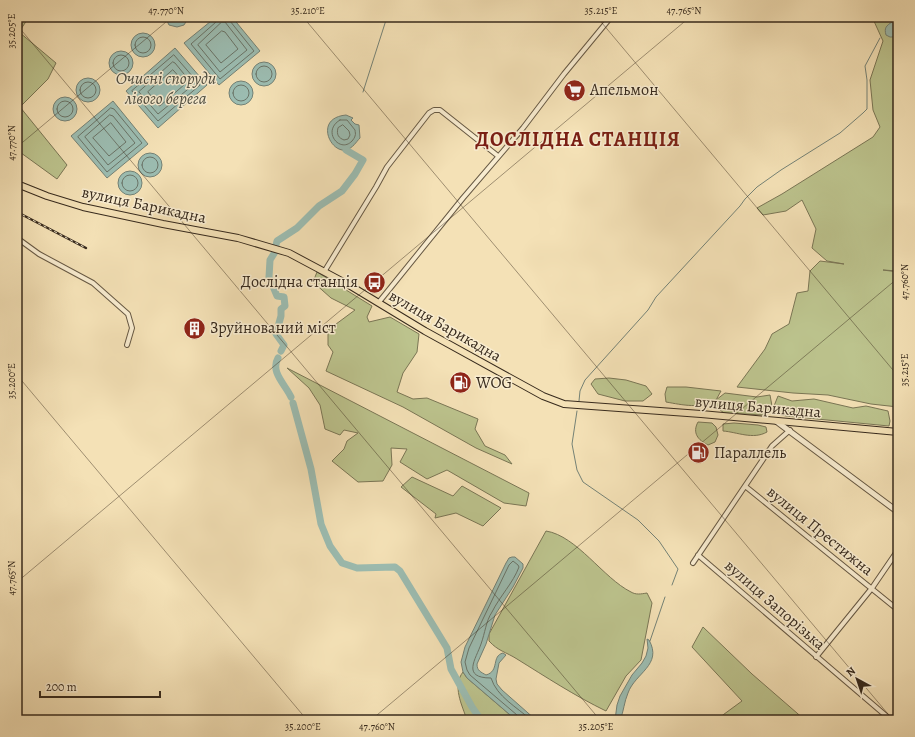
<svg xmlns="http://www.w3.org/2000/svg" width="915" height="737" font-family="Alegreya,serif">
<rect width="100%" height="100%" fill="#f4e1b6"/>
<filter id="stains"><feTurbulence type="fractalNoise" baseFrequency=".005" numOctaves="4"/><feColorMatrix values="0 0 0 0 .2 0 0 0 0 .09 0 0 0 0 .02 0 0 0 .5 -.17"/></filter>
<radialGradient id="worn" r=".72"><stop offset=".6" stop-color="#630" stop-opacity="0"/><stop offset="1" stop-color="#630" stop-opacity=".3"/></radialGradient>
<path fill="#bcc38d" stroke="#7a7655" d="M17,17H29L19,32L56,63L48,79L20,107L67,165L57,179L17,150Z
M875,17H898V271L883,270L898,272V407L871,404L828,395L793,393L737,387L765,349L772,334L789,324L797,293L808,291L810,271L820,261L844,264L827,261L812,248L816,229L802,200L786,211L763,215L757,208L782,194L873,137L880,127L873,110L870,80L883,41L873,19Z
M317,272L372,306L367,317L369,322L390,317L419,334L417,352L403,373L397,392L413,399L427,398L478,419L475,429L485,446L505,455L512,464L476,448L403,407L326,371L333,352L328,345V330L355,310L331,298L313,282Z
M287,368L529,493L526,506L504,503L447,470L427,479L400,462L407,449L391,448L392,465L383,481L358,482L332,461L344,449L347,441L358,433L344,430L340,435L325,429L320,405L309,388Z
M609,378L626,380L646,386L652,394L643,401H625L598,394L591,384L595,379Z
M667,387H686L721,391L716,400L725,393L757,397L770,395L772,406L764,415L724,413L715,406L716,400C700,409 683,405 666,402L665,394Z
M778,396L792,401L814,399L853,408L866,406L888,411L890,421L889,426L786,416L773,413L774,406Z
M698,422L712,423L716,427L718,435L715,442L708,445C698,440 692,433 698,422Z
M734,423L758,425L766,427L767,432C753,440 737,432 723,431V424Z
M412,477L453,496L462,486L501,508L483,526L456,513L435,518L436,514L401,487Z
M546,531C577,536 603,578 631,592C636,595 641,594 647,593L652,603L641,660L626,676L606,711C575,696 546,677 517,659C506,652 498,651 489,641V634Z
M703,627L752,674L805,720H716L742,701L692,647Z
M463,672L467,678L516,720H467C462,705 452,686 463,672Z"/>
<path fill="#9cbdb2" stroke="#748276" d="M165,17H189L184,25L177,27L169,25Z
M216,17H232L260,51L219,85L184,43Z
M896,19H898V44L894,41V37H890L886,35C884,28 886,26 892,22L894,24Z
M131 45a12 12 0 1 1 24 0a12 12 0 1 1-24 0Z
M175,48L207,85L158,128L126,91Z
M109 63a12 12 0 1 1 24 0a12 12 0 1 1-24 0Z
M252 74a12 12 0 1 1 24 0a12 12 0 1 1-24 0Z
M76 90a12 12 0 1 1 24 0a12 12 0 1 1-24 0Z
M229 93a12 12 0 1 1 24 0a12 12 0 1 1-24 0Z
M53 109a12 12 0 1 1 24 0a12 12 0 1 1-24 0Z
M113,101L148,144L107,178L71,136Z
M346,115L353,118L351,120L355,124L359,125L360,138C356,142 353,148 346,150C330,153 314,118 346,115Z
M138 165a12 12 0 1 1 24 0a12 12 0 1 1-24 0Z
M118 183a12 12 0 1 1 24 0a12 12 0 1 1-24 0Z
M512,557H515L523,564V568L513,587L495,615L486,644L477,664C477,671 481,672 486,675C500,671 491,656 503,653L506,655L499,663L496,679L497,684L502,690L536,720H516L467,678L463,672L461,662L465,647L506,563L509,558Z
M647,639L649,640C663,665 635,673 628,693C624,702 624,711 620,720H615L617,705L620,696L632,675L642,663L646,656L648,648Z"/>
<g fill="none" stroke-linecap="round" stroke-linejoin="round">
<path stroke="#6a7468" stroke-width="1" d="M218,17L216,22L191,44L220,79L254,51L230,21L229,17
M222,22H225L247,50L220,72L198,45Z
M222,31L225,32L238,49L221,63L206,45Z
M135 45a8 8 0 1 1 16 0a8 8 0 1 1-16 0Z
M113 63a8 8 0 1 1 16 0a8 8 0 1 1-16 0Z
M174,55L200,85L158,121L132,91Z
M173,62L175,63L193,85L158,114L139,92Z
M256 74a8 8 0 1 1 16 0a8 8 0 1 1-16 0Z
M173,70L184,82L185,84L161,105L159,106L148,92Z
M80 90a8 8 0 1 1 16 0a8 8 0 1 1-16 0Z
M233 93a8 8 0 1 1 16 0a8 8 0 1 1-16 0Z
M57 109a8 8 0 1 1 16 0a8 8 0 1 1-16 0Z
M111,108L114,109L142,143L107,172L78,137Z
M110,115L113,116L135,143L108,165L85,137Z
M340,120H347L355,130C355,132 356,134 355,136C355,137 353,140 352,141C340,154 321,131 340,120Z
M111,123L126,142L109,156L93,138Z
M343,125L349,131L350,135L348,139L344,140C339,138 336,135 338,128Z
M142 165a8 8 0 1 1 16 0a8 8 0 1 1-16 0Z
M122 183a8 8 0 1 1 16 0a8 8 0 1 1-16 0Z
M519,720L517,715L470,675L467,670L465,662L469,648L509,565L513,561L518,565L519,567C513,583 500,596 492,612C486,621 485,633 481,644C476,659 461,678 491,678C497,697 517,707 531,720"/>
<path stroke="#748276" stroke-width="1" d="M363,92L387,17
M579,401L580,391L585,380L648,310L656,297L740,206L745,199L757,187L781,170L840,133L863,113L867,109V80L865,66L880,38
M577,411L572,444L577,470L583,482L638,520L659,541L678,569L672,585
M650,641L665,597"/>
<path stroke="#9cbdb2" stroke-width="7" d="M276,245L277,241L297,228L319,206L342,191L355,174L363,160L346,150
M275,252L270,260L269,277L277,296L284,297L285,306L281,309V316L276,334L284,345L281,351
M278,358C270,372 285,384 291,397
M293,403L311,469L321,524L330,546L342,563L357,568L395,567L400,571L447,648L451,669L472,707L481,720"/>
<defs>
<path id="minor" d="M17,238L39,254L93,283L128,314L132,328L127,345
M324,272L376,187L387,167L429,113L434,110H440L498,156
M379,302L463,198L523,128L564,74L611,17
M745,486L898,610
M698,555L891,720
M693,563L772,446L790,430
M816,657L872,588L898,550"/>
<path id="tertiary" d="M776,421L898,512"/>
<path id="primary" d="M17,184L47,196L83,207L163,224L238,238L289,253L349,285L425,331L543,396L564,404L701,414L898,432"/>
</defs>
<use href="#minor" stroke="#665843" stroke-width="6"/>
<use href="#tertiary" stroke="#665843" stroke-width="7"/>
<use href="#primary" stroke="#372a1d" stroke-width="8"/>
<use href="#minor" stroke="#f8ecd0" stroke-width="4"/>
<use href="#tertiary" stroke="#f8ecd0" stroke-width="5"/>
<use href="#primary" stroke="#f4e1b6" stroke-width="6"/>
<defs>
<path id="rail" d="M17,212L86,248"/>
</defs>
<use href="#rail" stroke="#372a1d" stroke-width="2.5"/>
<use href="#rail" stroke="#f8ecd0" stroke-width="1" stroke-dasharray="3" stroke-linecap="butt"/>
</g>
<path fill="none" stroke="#372a1d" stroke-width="1" stroke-opacity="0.45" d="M303,17L893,720M597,17L898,376M890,17L898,26M17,25L600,720M17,147L172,17M17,375L307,720M17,582L690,17M371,720L898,278M889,720L898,713"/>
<defs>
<symbol id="supermarket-disc" viewBox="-11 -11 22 22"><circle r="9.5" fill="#8f2418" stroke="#f8ecd0"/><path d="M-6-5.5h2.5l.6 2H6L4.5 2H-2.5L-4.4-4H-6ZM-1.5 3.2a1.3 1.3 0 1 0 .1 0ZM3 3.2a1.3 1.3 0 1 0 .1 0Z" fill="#fff"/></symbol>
<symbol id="bus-disc" viewBox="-11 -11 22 22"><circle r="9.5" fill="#8f2418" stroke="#f8ecd0"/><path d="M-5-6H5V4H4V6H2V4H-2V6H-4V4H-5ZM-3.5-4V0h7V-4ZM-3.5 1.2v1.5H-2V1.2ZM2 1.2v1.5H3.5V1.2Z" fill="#fff"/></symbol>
<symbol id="building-disc" viewBox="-11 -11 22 22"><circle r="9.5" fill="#8f2418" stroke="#f8ecd0"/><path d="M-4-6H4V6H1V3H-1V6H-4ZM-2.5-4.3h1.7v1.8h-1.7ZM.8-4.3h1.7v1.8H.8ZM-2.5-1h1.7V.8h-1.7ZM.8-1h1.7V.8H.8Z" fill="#fff"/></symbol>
<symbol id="fuel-disc" viewBox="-11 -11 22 22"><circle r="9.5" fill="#8f2418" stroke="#f8ecd0"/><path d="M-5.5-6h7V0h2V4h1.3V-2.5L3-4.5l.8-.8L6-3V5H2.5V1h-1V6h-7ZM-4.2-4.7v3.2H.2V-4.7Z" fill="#fff"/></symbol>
</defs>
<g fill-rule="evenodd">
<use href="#supermarket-disc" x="562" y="78" width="25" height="25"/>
<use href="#bus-disc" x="362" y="270" width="25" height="25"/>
<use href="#building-disc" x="182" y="316" width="25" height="25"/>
<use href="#fuel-disc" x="448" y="370" width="25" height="25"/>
<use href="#fuel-disc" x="686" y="440" width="25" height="25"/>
</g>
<g text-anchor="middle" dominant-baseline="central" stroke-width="3" stroke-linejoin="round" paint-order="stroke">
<g font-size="16" fill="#372a1d" stroke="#f8ecd0" text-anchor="start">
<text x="590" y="90">Апельмон</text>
<text x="358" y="282" text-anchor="end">Дослідна станція</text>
<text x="210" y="328">Зруйнований міст</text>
<text x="476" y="383">WOG</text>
<text x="714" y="453">Параллель</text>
</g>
<g font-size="16" fill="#372a1d" stroke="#f8ecd0">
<text transform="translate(144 205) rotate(12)">вулиця Барикадна</text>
<text transform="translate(445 326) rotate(30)">вулиця Барикадна</text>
<text transform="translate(758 407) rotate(5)">вулиця Барикадна</text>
<text transform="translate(820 531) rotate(39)">вулиця Престижна</text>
<text transform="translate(775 605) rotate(41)">вулиця Запорізька</text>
</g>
<g font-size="17" font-style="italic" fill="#504f42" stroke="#f8ecd0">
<text x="166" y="78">Очисні споруди<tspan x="166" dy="20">лівого берега</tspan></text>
</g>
<g font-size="20" font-weight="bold" letter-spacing="1" fill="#7a1f14" stroke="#f8ecd0">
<text x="578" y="139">ДОСЛІДНА СТАНЦІЯ</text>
</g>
</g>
<rect width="915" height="737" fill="none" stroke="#f4e1b6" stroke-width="44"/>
<g transform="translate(857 679) rotate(320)" stroke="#f8ecd0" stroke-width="3" paint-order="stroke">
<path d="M0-3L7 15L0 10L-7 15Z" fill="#372a1d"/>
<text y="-6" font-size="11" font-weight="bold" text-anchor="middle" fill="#372a1d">N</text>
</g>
<path d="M40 691v6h120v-6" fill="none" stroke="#372a1d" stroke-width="2"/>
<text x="46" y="691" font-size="12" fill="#372a1d" stroke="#f8ecd0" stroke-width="3" paint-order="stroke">200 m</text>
<rect x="22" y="22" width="871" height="693" fill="none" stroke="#372a1d" stroke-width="1.5"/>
<g font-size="10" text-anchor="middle" fill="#372a1d">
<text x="166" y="14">47.770°N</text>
<text x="308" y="14">35.210°E</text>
<text x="601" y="14">35.215°E</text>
<text x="684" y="14">47.765°N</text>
<text transform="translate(11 31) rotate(-90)" y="4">35.205°E</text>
<text transform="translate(11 143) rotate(-90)" y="4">47.770°N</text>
<text transform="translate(904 282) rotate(-90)" y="4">47.760°N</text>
<text transform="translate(904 370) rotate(-90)" y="4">35.215°E</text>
<text transform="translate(11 381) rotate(-90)" y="4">35.200°E</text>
<text transform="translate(11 578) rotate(-90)" y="4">47.765°N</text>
<text x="303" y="730">35.200°E</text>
<text x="377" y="730">47.760°N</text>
<text x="596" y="730">35.205°E</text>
</g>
<rect width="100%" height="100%" filter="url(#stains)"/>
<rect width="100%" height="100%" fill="url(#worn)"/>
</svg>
